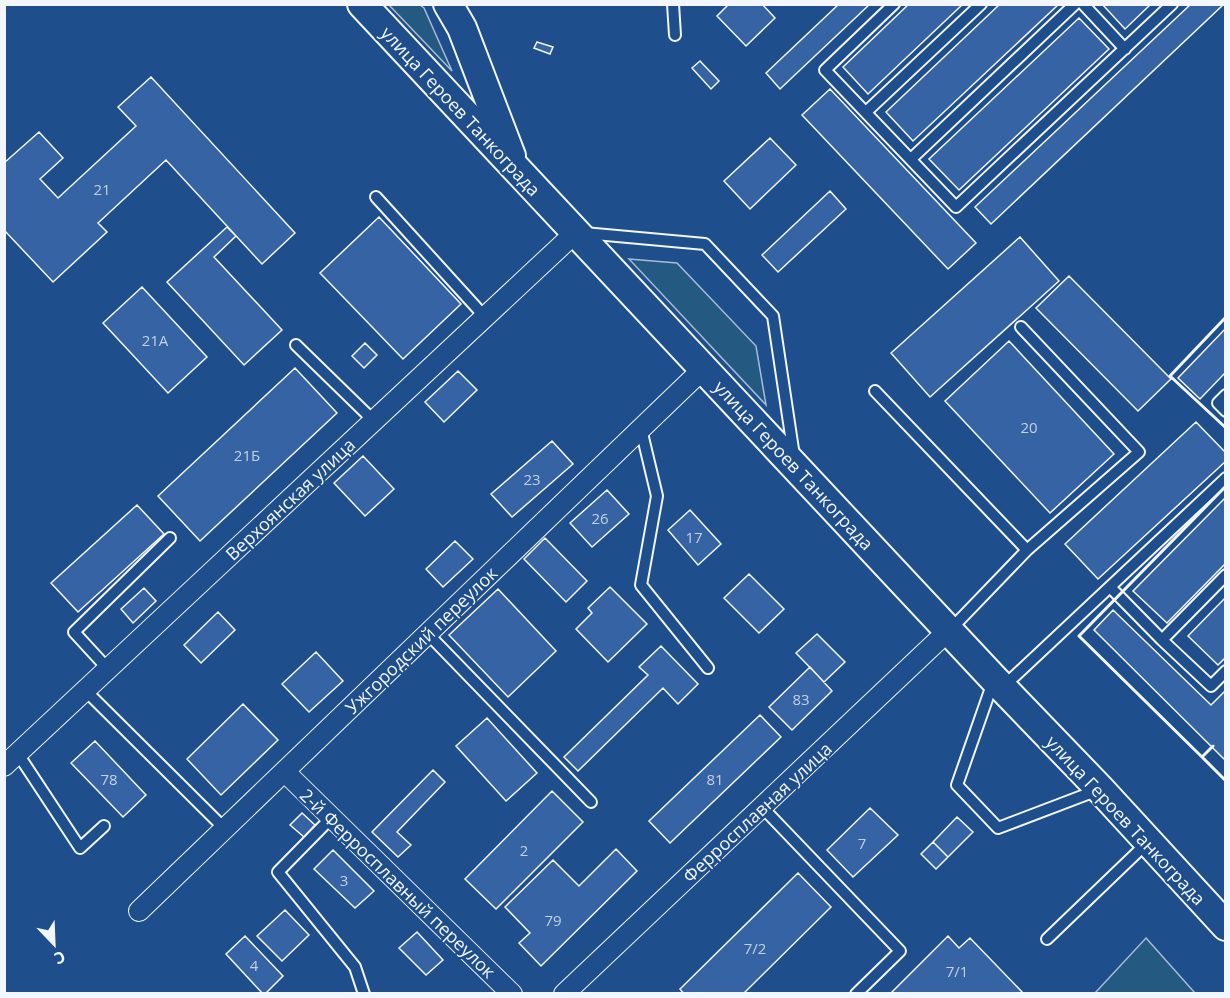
<svg xmlns="http://www.w3.org/2000/svg" width="1230" height="998" font-family="'Open Sans',sans-serif">
<rect width="100%" height="100%" fill="#1f4e8c"/>
<path fill="#245a82" stroke="#a8bbd7" stroke-width="1.5" d="M389,5H420L424,8L452,71Z
M629,259L677,263L756,346L766,405Z
M1146,938L1195,993H1095Z"/>
<path fill="#3563a3" stroke="#f2f6ff" stroke-width="1.5" d="M729,4H762L775,18L746,46L717,16Z
M839,4H870L780,89L766,73Z
M909,4H963L868,94L843,67Z
M1000,4H1059L913,141L886,112Z
M1102,4H1151L1125,29Z
M1191,4H1224L991,224L975,207Z
M1079,18L1109,49L959,190L929,159Z
M537,42L553,47L550,54L534,48Z
M700,61L719,81L711,89L692,68Z
M151,77L295,233L262,264L166,160L98,223L107,232L53,282L4,230V163L39,132L63,158L40,179L58,198L136,126L118,107Z
M830,89L976,243L948,269L802,115Z
M770,138L796,165L750,209L724,181Z
M830,191L846,209L778,272L762,255Z
M379,217L461,304L403,359L320,273Z
M227,227L236,236L214,257L282,330L244,365L167,282Z
M1020,237L1059,281L930,397L891,353Z
M1069,276L1171,379L1138,411L1036,308Z
M142,287L207,357L168,393L103,323Z
M1226,328V372L1200,399L1178,378Z
M1009,341L1114,454L1050,513L945,401Z
M365,343L377,355L364,368L352,356Z
M295,368L337,413L200,541L158,496Z
M458,371L477,390L444,422L425,402Z
M1196,422L1226,453V461L1098,579L1065,544Z
M552,441L573,464L512,517L491,494Z
M363,456L394,489L365,516L334,483Z
M607,490L629,514L592,547L570,523Z
M1226,497V563L1167,623L1133,591Z
M137,505L164,534L78,612L51,583Z
M690,510L721,544L698,565L668,530Z
M545,538L587,581L566,602L524,559Z
M455,541L473,559L443,587L426,569Z
M749,574L784,609L759,633L724,598Z
M610,587L647,624L608,662L576,629L592,613L588,608Z
M144,588L156,601L133,623L121,609Z
M498,589L556,651L508,697L449,635Z
M1226,597V657L1218,665L1188,636Z
M1113,610L1211,705L1226,690V761L1094,630Z
M218,612L235,630L201,663L184,645Z
M817,634L845,662L824,682L796,653Z
M661,646L698,684L678,704L663,688L578,771L564,757L648,675L639,667Z
M316,652L343,681L309,712L282,684Z
M810,667L832,691L792,730L769,707Z
M243,704L278,740L221,795L187,759Z
M760,715L781,737L670,843L649,821Z
M487,718L537,773L506,801L456,746Z
M95,741L146,795L123,817L71,763Z
M433,770L445,782L397,832L411,845L398,857L372,832Z
M552,791L583,822L496,909L465,879Z
M870,808L898,835L853,877L827,850Z
M302,813L315,825L304,837L290,825Z
M957,817L973,832L948,857L933,842Z
M933,842L948,857L936,869L921,854Z
M616,849L637,871L541,966L519,943L530,933L505,907L553,860L579,886Z
M333,850L374,891L355,908L314,869Z
M798,873L831,907L743,994H684L680,989Z
M285,910L309,935L282,961L257,936Z
M417,932L443,960L426,975L399,948Z
M245,936L283,976L265,994H263L226,954Z
M948,936L959,948L970,938L1024,994H890Z"/>
<g fill="none" stroke-linecap="round" stroke-linejoin="round">
<defs>
<path id="lane" d="M673,4L675,35
M894,4L825,70L956,207L1172,4
M1083,4L1125,49
M866,112L981,4
M911,159L1075,4
M376,197L485,317
M584,233L705,244L773,316L794,456
M296,345L374,421
M875,391L1027,550
M1226,395L1218,403L1226,411
M641,429L657,496L641,585L708,668
M1110,587L1162,640L1211,686L1226,671
M950,630L1027,550L1139,452L1021,327
M428,634L591,802
M1162,640L1226,575
M108,669L74,632L170,538
M993,682L957,785L998,828L1098,790
M1003,687L1226,478
M86,691L225,829
M18,754L80,848L104,826
M762,807L900,951L856,994
M331,818L278,872L355,967L364,994
M1047,939L1148,842"/>
<path id="street" d="M4,766L576,232
M285,772L512,994
M139,911L703,369
M564,994L949,630"/>
<path id="secondary" d="M362,4L994,679L1100,789L1226,926
M448,4L462,28L511,156"/>
</defs>
<use href="#lane" stroke="#f2f6ff" stroke-width="14"/>
<use href="#street" stroke="#f2f6ff" stroke-width="22"/>
<use href="#secondary" stroke="#f2f6ff" stroke-width="32"/>
<use href="#lane" stroke="#1f4e8c" stroke-width="10"/>
<use href="#street" stroke="#1f4e8c" stroke-width="20"/>
<use href="#secondary" stroke="#1f4e8c" stroke-width="28"/>
<path stroke="#f2f6ff" stroke-width="3" d="M1226,317L1170,376L1226,428
M1213,746L1202,757L1079,636L1226,486
M1204,755L1202,757L1226,781"/>
</g>
<g text-anchor="middle" dominant-baseline="central" stroke-width="4.5" stroke-linejoin="round" paint-order="stroke">
<g font-size="15" fill="#c3d1e8">
<text x="102" y="189">21</text>
<text x="155" y="340">21А</text>
<text x="1029" y="427">20</text>
<text x="247" y="455">21Б</text>
<text x="532" y="479">23</text>
<text x="600" y="518">26</text>
<text x="694" y="537">17</text>
<text x="801" y="699">83</text>
<text x="109" y="779">78</text>
<text x="715" y="779">81</text>
<text x="862" y="843">7</text>
<text x="524" y="850">2</text>
<text x="344" y="880">3</text>
<text x="553" y="920">79</text>
<text x="755" y="948">7/2</text>
<text x="254" y="965">4</text>
<text x="957" y="971">7/1</text>
</g>
<g font-size="18" fill="#f2f6ff" stroke="#1f4e8c">
<text transform="translate(461 111) rotate(47)">улица Героев Танкограда</text>
<text transform="translate(794 465) rotate(47)">улица Героев Танкограда</text>
<text transform="translate(290 499) rotate(-43)">Верхоянская улица</text>
<text transform="translate(421 640) rotate(-44)">Ужгородский переулок</text>
<text transform="translate(757 812) rotate(-43)">Ферросплавная улица</text>
<text transform="translate(1126 820) rotate(47)">улица Героев Танкограда</text>
<text transform="translate(398 883) rotate(44)">2-й Ферросплавный переулок</text>
</g>
</g>
<rect width="1230" height="998" fill="none" stroke="#f2f6ff" stroke-width="12"/>
<g transform="translate(54 944) rotate(157)" stroke="#1f4e8c" stroke-width="4.5" paint-order="stroke">
<path d="M0-4.5L10 22L0 15L-10 22Z" fill="#f2f6ff"/>
<text y="-9" font-size="16" font-weight="bold" text-anchor="middle" fill="#f2f6ff">С</text>
</g>
</svg>
